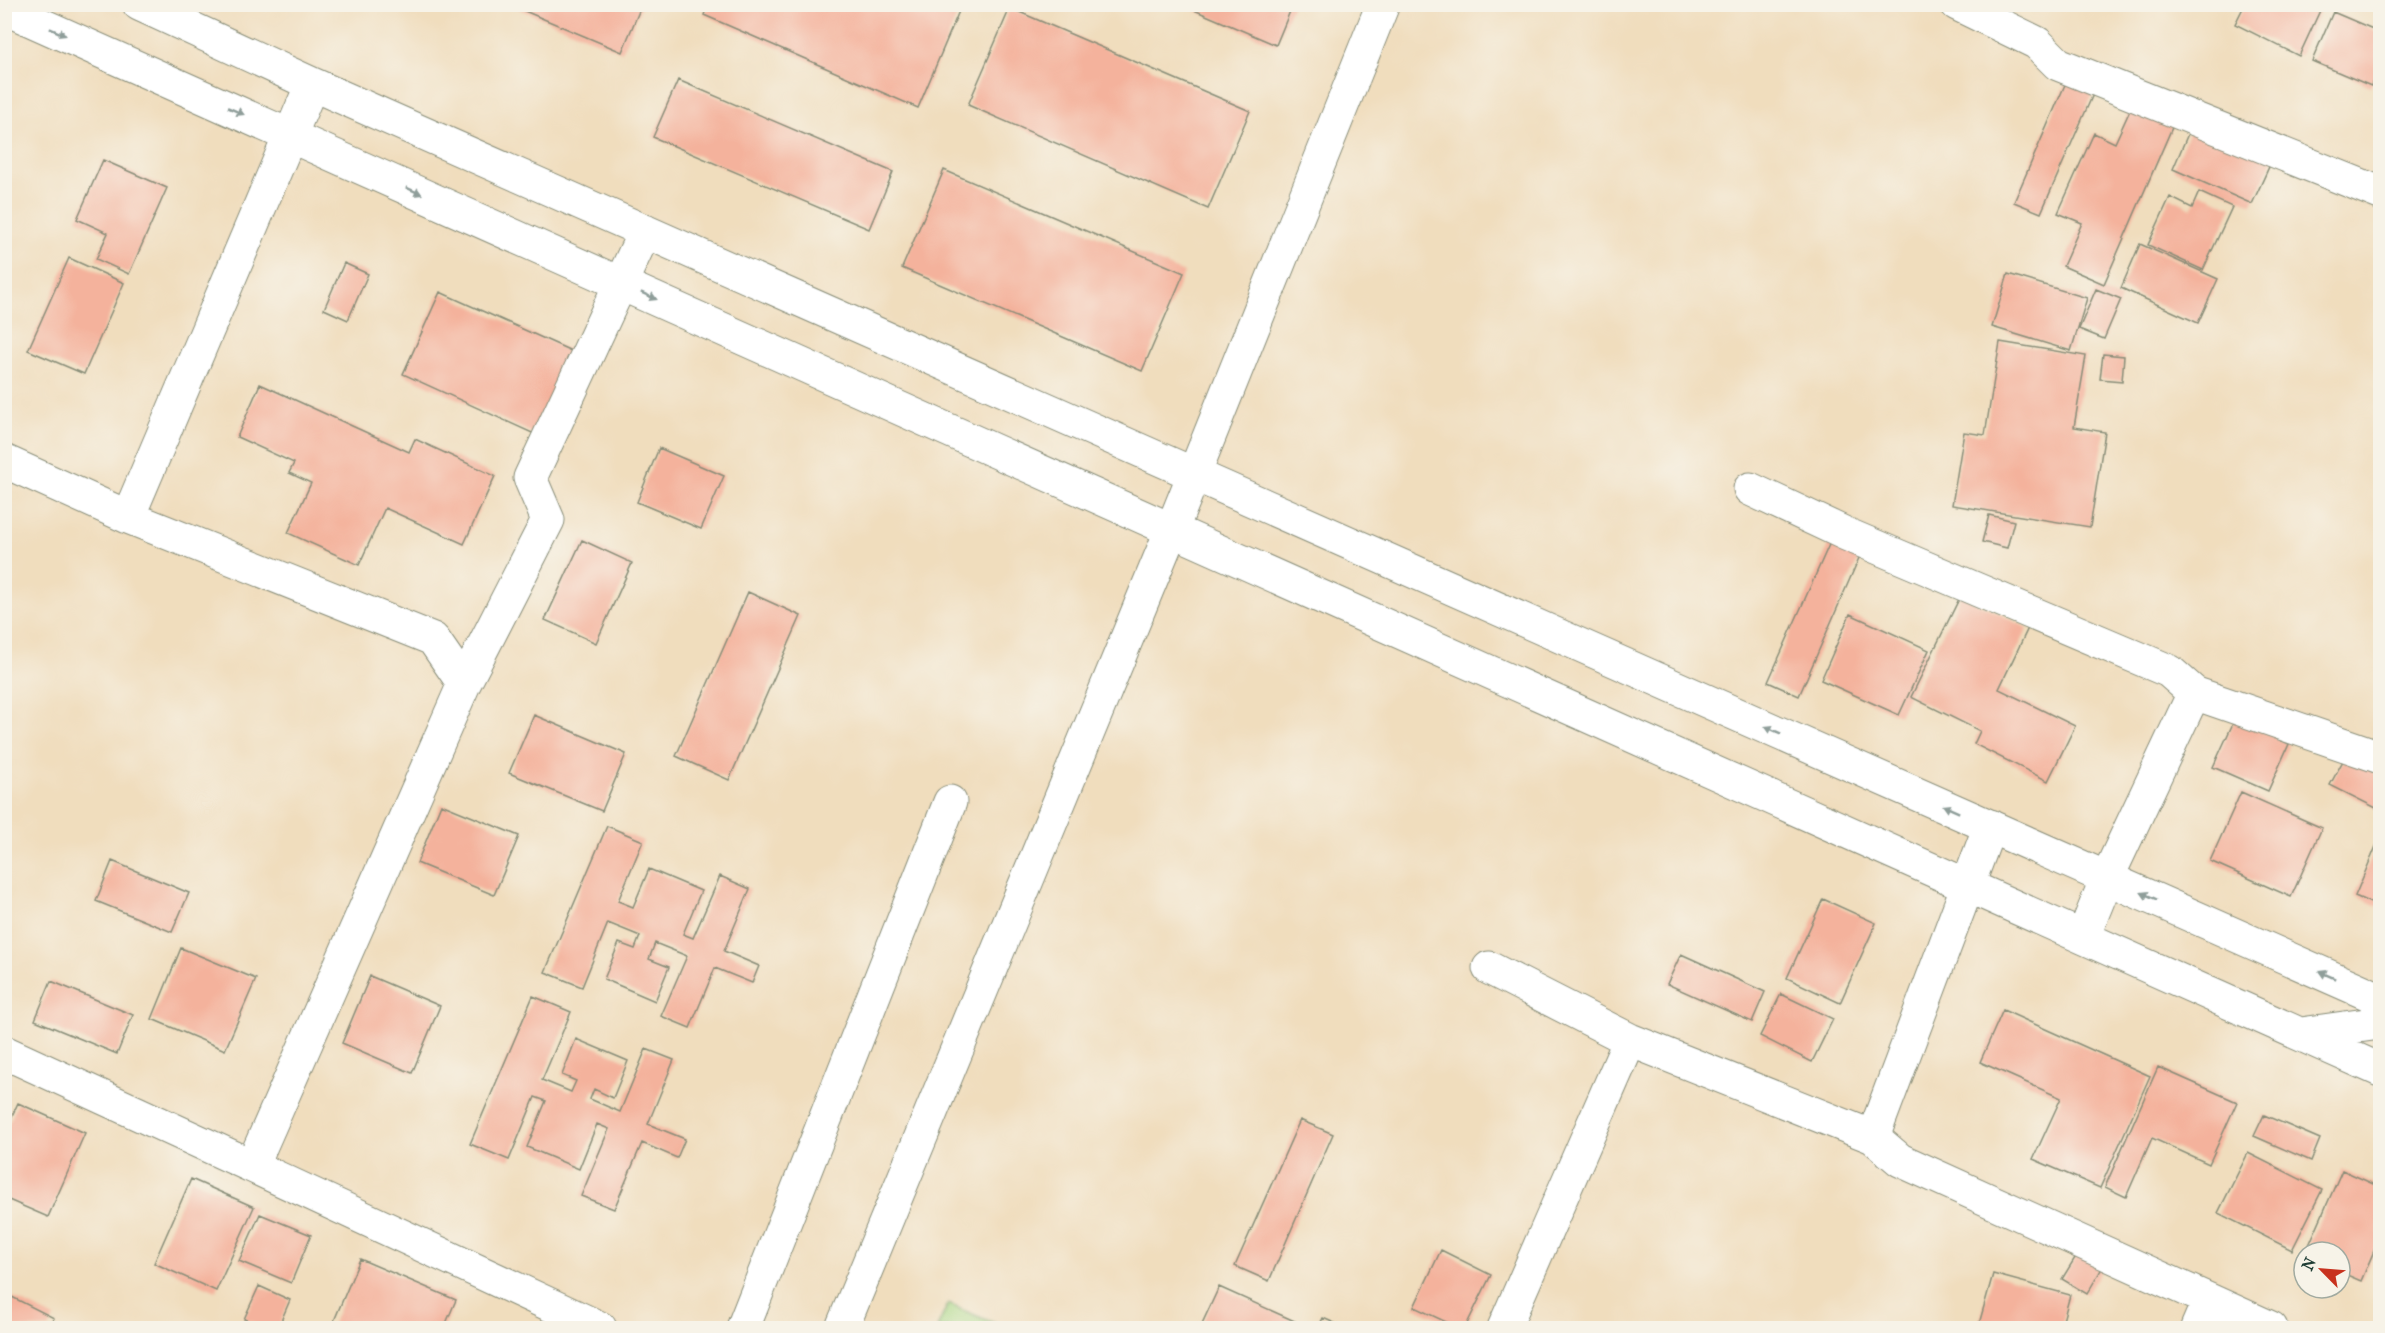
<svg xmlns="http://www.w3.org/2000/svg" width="2385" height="1333" font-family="'IM FELL French Canon',serif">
<rect width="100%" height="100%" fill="#f7f3e8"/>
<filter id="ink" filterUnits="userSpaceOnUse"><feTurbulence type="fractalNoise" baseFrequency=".0167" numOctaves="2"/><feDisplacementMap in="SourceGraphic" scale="12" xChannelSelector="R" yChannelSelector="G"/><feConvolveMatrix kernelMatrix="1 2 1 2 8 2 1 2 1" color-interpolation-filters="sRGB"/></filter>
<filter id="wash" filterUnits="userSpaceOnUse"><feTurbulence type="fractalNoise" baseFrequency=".008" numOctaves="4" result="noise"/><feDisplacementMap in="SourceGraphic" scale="24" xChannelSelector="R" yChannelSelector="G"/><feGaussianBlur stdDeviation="1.35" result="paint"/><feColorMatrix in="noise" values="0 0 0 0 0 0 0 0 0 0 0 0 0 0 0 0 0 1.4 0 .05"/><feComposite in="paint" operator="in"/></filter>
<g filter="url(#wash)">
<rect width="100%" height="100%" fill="#f0ddbd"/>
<path fill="#aad886" stroke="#648a5d" stroke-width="1.5" d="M948,1304L1006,1328H937Z"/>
<g id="blocks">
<path fill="#f4b29c" d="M508,4H642L622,52Z
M708,4H962L918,108L704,15Z
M1180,4H1293L1276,45Z
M2245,4H2323L2299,56L2235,24Z
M1010,8L1250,111L1208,209L968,105Z
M2333,12L2380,32V63L2371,86L2312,61Z
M678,80L893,172L869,229L653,137Z
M2067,80L2094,92L2041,213L2014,202Z
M2136,97L2177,116L2104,284L2063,266L2082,223L2058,213L2094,133L2115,143Z
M2193,122L2273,158L2252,204L2173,169Z
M103,160L167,188L129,274L96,259L108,233L77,219Z
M944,170L1184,273L1142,371L902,268Z
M2199,192L2232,207L2203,270L2148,245L2170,197L2192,208Z
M2140,244L2218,279L2198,323L2121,288Z
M69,258L124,283L84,374L28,350Z
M344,263L368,274L348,320L324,309Z
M2008,274L2087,298L2071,351L1992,327Z
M2096,289L2121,299L2104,339L2079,329Z
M440,292L578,354L541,437L403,374Z
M2000,342L2086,356L2074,427L2105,432L2090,527L1952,505L1964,432L1985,435Z
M2103,354L2124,356L2122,381L2100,379Z
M260,384L409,452L415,439L495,476L464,544L385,508L359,565L288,533L311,483L289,473L294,463L237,437Z
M659,448L724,476L701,529L637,502Z
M1989,515L2014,521L2007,548L1982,542Z
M1832,538L1862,551L1799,696L1768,682Z
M582,540L632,563L596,643L545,620Z
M748,592L801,616L729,780L676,756Z
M1961,595L2028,628L1999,689L2075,726L2048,781L1974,744L1980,731L1911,697Z
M1850,614L1929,650L1899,715L1821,680Z
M534,715L626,754L602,811L509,773Z
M2235,719L2289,744L2268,791L2213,767Z
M2345,757L2380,776V803L2378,809L2330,785Z
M2241,792L2322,828L2291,897L2210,861Z
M441,804L519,836L494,895L417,863Z
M607,826L643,841L618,901L633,907L649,869L701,891L683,934L693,938L720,876L750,889L724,951L759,966L752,983L715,968L690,1028L661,1016L687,956L655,943L649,959L669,967L655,1001L604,979L619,943L635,949L640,936L608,923L582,987L545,972Z
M2380,837V907L2355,896Z
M112,861L189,893L172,932L96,901Z
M1823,899L1876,923L1840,1003L1787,978Z
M181,948L256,979L225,1050L152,1019Z
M1681,954L1765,992L1752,1022L1667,984Z
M370,976L440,1006L412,1073L342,1043Z
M51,981L133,1015L117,1054L35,1020Z
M1781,994L1833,1019L1812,1062L1760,1036Z
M533,996L571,1012L542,1080L571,1092L576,1081L562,1075L576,1039L628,1061L613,1098L594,1089L590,1099L620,1112L646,1049L674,1060L648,1124L685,1139L677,1158L642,1143L614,1209L581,1196L609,1129L597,1124L579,1169L527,1147L546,1101L535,1097L509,1160L470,1144Z
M2003,1010L2150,1076L2100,1188L2033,1159L2061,1098L1980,1062Z
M2158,1067L2237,1102L2209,1164L2152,1138L2126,1197L2105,1187Z
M18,1103L85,1133L48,1217L4,1198V1133Z
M2264,1115L2320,1139L2311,1161L2254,1136Z
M1300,1120L1333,1134L1269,1281L1235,1266Z
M2248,1153L2322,1190L2292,1250L2218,1213Z
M2342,1170L2380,1187V1237L2361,1281L2340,1272V1252H2306Z
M191,1179L254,1207L216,1291L154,1263Z
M260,1214L311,1235L291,1283L239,1261Z
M1441,1250L1491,1275L1465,1328H1459L1414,1307Z
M2078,1253L2102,1268L2087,1294L2062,1279Z
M360,1259L456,1300L444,1328H331Z
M1993,1274L2070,1295L2061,1328H1994L1979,1324Z
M259,1286L290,1300L278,1328H266L244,1319Z
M1219,1287L1310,1328H1200Z
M4,1293L54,1318L49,1328H4Z
M1323,1318L1346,1328H1318Z"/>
</g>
</g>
<g filter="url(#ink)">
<use href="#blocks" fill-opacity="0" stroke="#888d78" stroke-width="1.5"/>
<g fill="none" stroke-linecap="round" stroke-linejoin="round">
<defs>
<path id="minor" d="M139,4L312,84L2380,999
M1957,4L2037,43L2058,64L2380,193
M4,8L2380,1070
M4,461L128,517L433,639L464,684L252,1166L600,1328
M1750,489L1846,534L2169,671L2194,693L2380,757
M128,517L312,84
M464,684L548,520L530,478L645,231
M2083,937L2107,878L2194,693
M1489,968L1630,1040L1873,1137L1900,1160L2271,1328
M2301,1034L2380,1023
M4,1052L252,1166
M1873,1137L1990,826
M743,1328L950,802
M842,1328L1172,529L1383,4
M1504,1328L1630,1040
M2197,1328L2209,1300"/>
</defs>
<use href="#minor" stroke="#888d78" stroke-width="35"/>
<use href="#minor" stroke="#fff" stroke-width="33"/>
</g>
<defs><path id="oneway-solid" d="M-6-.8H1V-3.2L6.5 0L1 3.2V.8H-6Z" transform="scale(1.5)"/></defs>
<g fill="#8f9e9a">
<use href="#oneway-solid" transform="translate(58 32) rotate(24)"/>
<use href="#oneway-solid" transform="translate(236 111) rotate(24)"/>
<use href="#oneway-solid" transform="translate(414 191) rotate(24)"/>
<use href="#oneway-solid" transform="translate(649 296) rotate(24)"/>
<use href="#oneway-solid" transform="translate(1773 730) rotate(-156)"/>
<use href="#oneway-solid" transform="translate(1951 809) rotate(-156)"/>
<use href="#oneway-solid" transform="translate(2149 896) rotate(-156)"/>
<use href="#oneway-solid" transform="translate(2327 975) rotate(-156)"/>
</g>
</g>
<rect width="2385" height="1333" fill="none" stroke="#f7f3e8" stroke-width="24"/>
<g transform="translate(2322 1270) rotate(295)"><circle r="28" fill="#f7f3e8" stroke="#a1aaa0" stroke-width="1.5"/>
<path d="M0-4.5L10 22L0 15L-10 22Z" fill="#c8321e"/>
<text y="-9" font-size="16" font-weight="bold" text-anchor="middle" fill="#1f3d34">N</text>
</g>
</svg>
